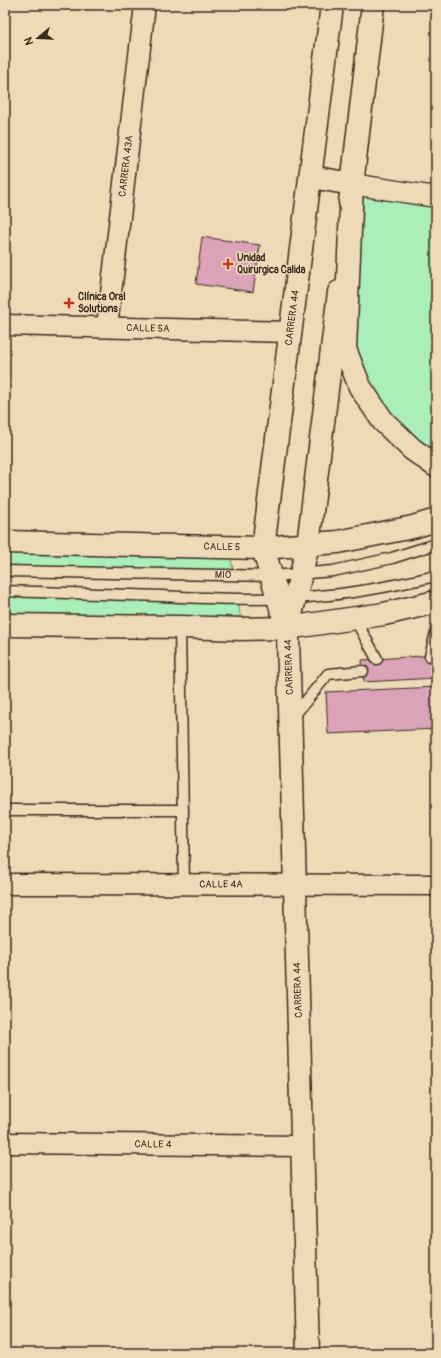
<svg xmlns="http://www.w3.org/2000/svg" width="441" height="1358" font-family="Pangolin,sans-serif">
<rect width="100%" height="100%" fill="#efdab8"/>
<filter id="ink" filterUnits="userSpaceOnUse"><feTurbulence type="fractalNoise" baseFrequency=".025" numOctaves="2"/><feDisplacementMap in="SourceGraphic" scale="8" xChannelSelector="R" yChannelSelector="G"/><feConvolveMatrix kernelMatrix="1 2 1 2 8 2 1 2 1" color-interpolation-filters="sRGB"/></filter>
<g filter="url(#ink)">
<path fill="#aaeeb9" stroke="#728c6c" d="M352,184L436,197V466L355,374Z
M5,542L229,547L234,576L5,571Z
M5,591L238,599L242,629L5,625Z"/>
<path fill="#dba3b7" stroke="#3b2a1e" d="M202,237L260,245L253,292L196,284Z
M436,655V678L364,682L362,660Z
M436,687V729L328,734L326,692Z"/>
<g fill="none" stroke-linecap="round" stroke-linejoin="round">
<defs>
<g id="lane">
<path id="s1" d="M5,571L272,576L333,571L392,558L436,544"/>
<path d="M5,591C57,593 110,594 162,596C218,599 273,601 329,595C365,592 401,584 436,576"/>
<path d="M355,619L377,659"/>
<path d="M180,627L184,885"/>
<path d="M430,656L436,632"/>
<path d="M293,717L328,674L363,671"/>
<path d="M5,810H183"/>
</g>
<g id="street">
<path d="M352,184L436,197"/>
<path id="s2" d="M5,325L291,332"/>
<path id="s3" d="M107,327L145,5"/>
<path id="s4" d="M5,884L436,885"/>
<path id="s5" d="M5,1143L302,1146"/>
</g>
<g id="secondary">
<path d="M311,177L352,184"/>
<path d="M350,202L373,5"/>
<path d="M288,627L308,545L339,292"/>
<path id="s6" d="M308,1353L288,636L287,628L263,548L332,5"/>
</g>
<g id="primary">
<path d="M352,184L345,349L360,387L383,421L412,449L436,466"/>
<path id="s7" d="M5,542L263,548L338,542L413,527L436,520"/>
<path d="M5,625L180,627L242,629L287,628L384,614L436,602"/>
</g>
</defs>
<use href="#lane" stroke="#3b2a1e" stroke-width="13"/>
<use href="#street" stroke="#3b2a1e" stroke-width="23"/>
<use href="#secondary" stroke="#3b2a1e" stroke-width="25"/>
<use href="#primary" stroke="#3b2a1e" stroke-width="25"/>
<use href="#lane" stroke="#efdab8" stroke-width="10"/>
<use href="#street" stroke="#efdab8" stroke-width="20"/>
<use href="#secondary" stroke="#efdab8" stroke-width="22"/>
<use href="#primary" stroke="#efdab8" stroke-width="22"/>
</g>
</g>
<g fill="#c8321e" stroke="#efdab8" stroke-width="1.5">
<path d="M226 258h4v4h4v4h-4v4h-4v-4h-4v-4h4z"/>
<path d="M67 297h4v4h4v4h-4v4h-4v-4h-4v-4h4z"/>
</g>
<g text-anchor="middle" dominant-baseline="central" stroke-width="3" stroke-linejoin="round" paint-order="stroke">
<g font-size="10" fill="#3b2a1e" stroke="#efdab8">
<text stroke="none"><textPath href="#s3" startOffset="162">CARRERA 43A</textPath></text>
<text stroke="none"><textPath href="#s6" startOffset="1041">CARRERA 44</textPath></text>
<text stroke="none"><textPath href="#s2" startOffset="143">CALLE 5A</textPath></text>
<text stroke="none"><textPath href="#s7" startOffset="217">CALLE 5</textPath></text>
<text stroke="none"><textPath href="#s1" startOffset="218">MIO</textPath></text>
<text transform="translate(289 667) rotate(-92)">CARRERA 44</text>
<text stroke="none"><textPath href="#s4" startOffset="216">CALLE 4A</textPath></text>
<text transform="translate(298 990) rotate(-92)">CARRERA 44</text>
<text stroke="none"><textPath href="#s5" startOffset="148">CALLE 4</textPath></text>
</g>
<g font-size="10" font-weight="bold" fill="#3b2a1e" stroke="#efdab8" text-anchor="start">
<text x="237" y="258">Unidad<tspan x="237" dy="12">Quirurgica Calida</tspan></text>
<text x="78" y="297">Clínica Oral<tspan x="78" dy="12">Solutions</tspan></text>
</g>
</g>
<rect width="441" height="1358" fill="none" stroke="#efdab8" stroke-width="20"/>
<rect x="10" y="10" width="421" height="1338" fill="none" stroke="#3b2a1e" stroke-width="1.5" filter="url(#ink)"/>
<g transform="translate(38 38) rotate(251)" stroke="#efdab8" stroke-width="3" paint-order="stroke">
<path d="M0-3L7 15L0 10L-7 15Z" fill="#3b2a1e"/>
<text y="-6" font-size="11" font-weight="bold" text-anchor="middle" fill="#3b2a1e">N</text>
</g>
</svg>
